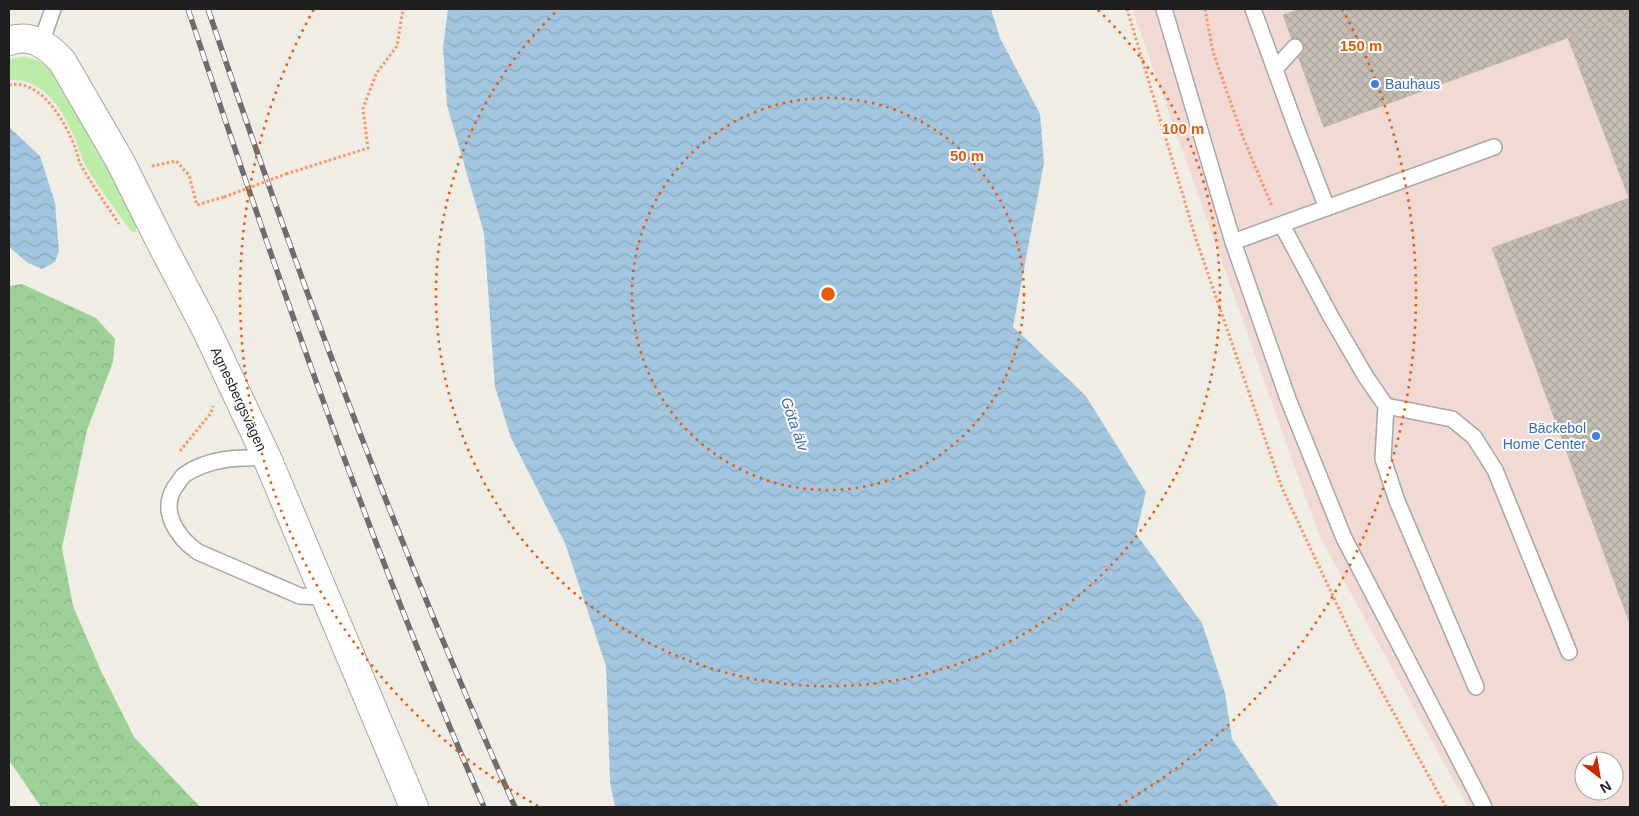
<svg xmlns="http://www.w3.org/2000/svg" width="1639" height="816" font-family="Arial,sans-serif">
<defs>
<pattern id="forest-crowns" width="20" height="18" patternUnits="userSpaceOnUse" patternTransform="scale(1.25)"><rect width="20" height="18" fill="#9dd197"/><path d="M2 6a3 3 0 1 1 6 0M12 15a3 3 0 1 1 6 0" fill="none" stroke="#87b382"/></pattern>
<pattern id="water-waves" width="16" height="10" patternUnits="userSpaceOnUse" patternTransform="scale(1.25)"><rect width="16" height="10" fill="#a2c6e0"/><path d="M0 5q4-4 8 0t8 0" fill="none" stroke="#8baac0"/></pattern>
<pattern id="building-cross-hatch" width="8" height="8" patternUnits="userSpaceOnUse" patternTransform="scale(1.25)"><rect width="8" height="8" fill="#c5beb4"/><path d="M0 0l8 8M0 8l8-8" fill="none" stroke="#a9a39a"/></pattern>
</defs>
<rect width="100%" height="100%" fill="#f0eee4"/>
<path fill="#f1dad3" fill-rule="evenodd" d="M1132,9H1630V807H1468L1319,535ZM1584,761H1614V791H1584Z"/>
<path fill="#bceca8" d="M24,57C38,59 45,63 53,74L117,182L136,222V232H133L130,230C115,209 100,189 86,167C80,156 78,143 72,132C59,104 42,79 9,80V59Z"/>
<path fill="url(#forest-crowns)" d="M22,284L96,318L115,339L113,362L87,430L62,548L73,606L101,671L134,737L200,807H41L9,760V286Z"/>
<path fill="url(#water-waves)" d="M448,9H991L1000,38L1040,114L1044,163L1013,327L1085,395L1146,492L1136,534L1202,623L1225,693L1232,739L1279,807H615L610,782L606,666L565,543L511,438L495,387L484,233L447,105L443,47Z
M9,127L40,156L55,203L59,251L55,262L42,269L28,263L9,247Z"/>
<path fill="url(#building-cross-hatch)" stroke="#c2b8a6" d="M1300,9H1630V15L1324,127L1283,15Z
M1630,15V624L1492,248L1629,198L1568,38Z"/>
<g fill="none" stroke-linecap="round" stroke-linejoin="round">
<defs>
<path id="lane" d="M1164,9L1233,242L1288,399L1344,538L1484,807
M1253,9L1297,130L1327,208
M41,43L53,9
M1275,69L1295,47
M1282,225L1331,317L1366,377L1386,406L1383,459L1397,501L1476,687
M1233,242L1494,147
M1386,406L1452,419L1474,437L1495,470L1569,652
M267,458C239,457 208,458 184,475C181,478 178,483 175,487C159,512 178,538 198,552L300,596L326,597"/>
<path id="street" d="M9,41C31,33 47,45 62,61L120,161L161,243L206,329L267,458L414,807"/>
</defs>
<use href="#lane" stroke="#a6a6a6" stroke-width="18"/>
<use href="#street" stroke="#a6a6a6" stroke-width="30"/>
<path stroke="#ff9366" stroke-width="3" stroke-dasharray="2.5 2.5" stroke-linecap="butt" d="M1127,9L1196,239L1282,488L1357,647L1446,807
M1205,9L1213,52L1244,140L1272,206
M9,85C42,78 67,125 76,150C78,155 78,160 81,165C92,185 106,204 119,224
M152,166L176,161L189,175L197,205L224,197
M286,174L368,148L363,109L376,74L397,46L403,9
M180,451L211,413L213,406"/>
<use href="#lane" stroke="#fff" stroke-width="15"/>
<use href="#street" stroke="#fff" stroke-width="28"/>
<defs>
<path id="rail" d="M188,9C277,277 371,548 484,807
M208,9C299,279 398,547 515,807"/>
</defs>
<use href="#rail" stroke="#6d6d6d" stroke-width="5.5"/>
<use href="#rail" stroke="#fff" stroke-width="4" stroke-dasharray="11" stroke-linecap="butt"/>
<path stroke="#ff9366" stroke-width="3" stroke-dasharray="2.5 2.5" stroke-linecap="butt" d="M224,197L286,174"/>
</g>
<g fill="none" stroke="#e8590c" stroke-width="2.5" stroke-dasharray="2.5 5">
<circle cx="828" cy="294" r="196"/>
<path d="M1098 10A392 392 0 1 1 558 10"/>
<path d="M538 806A588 588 0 0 1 314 9M1342 9A588 588 0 0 1 1118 806"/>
</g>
<g fill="#3f7fe0" stroke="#fff" stroke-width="2">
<circle cx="1375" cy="84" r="5"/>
<circle cx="1596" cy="436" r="5"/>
</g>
<g text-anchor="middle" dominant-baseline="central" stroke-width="4" stroke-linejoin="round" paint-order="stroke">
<g font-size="14" fill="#366cbe" stroke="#fff" text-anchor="start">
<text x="1385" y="84">Bauhaus</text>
<text x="1586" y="428" text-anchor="end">Bäckebol<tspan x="1586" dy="16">Home Center</tspan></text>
</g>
<g font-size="14" fill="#1f1f1f" stroke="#fff">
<text transform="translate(239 399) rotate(65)">Agnesbergsvägen</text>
</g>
<g font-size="15" font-style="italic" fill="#4668b3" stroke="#fff">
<text transform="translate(795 424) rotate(71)">Göta älv</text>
</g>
</g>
<circle cx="828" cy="294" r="8" fill="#e8590c" stroke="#fff" stroke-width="2.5"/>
<g font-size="15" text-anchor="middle" font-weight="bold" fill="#e8590c" stroke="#fff" stroke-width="4" stroke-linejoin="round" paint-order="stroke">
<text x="1361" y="51">150 m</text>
<text x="1183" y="134">100 m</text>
<text x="967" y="161">50 m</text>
</g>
<rect width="1639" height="816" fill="none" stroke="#1f1f1f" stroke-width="20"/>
<g transform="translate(1599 776) rotate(149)"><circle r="24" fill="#ffffff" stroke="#a5a5a5"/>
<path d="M0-4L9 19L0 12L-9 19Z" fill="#cd2700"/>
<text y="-8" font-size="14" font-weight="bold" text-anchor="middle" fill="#1f1f1f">N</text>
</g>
</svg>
